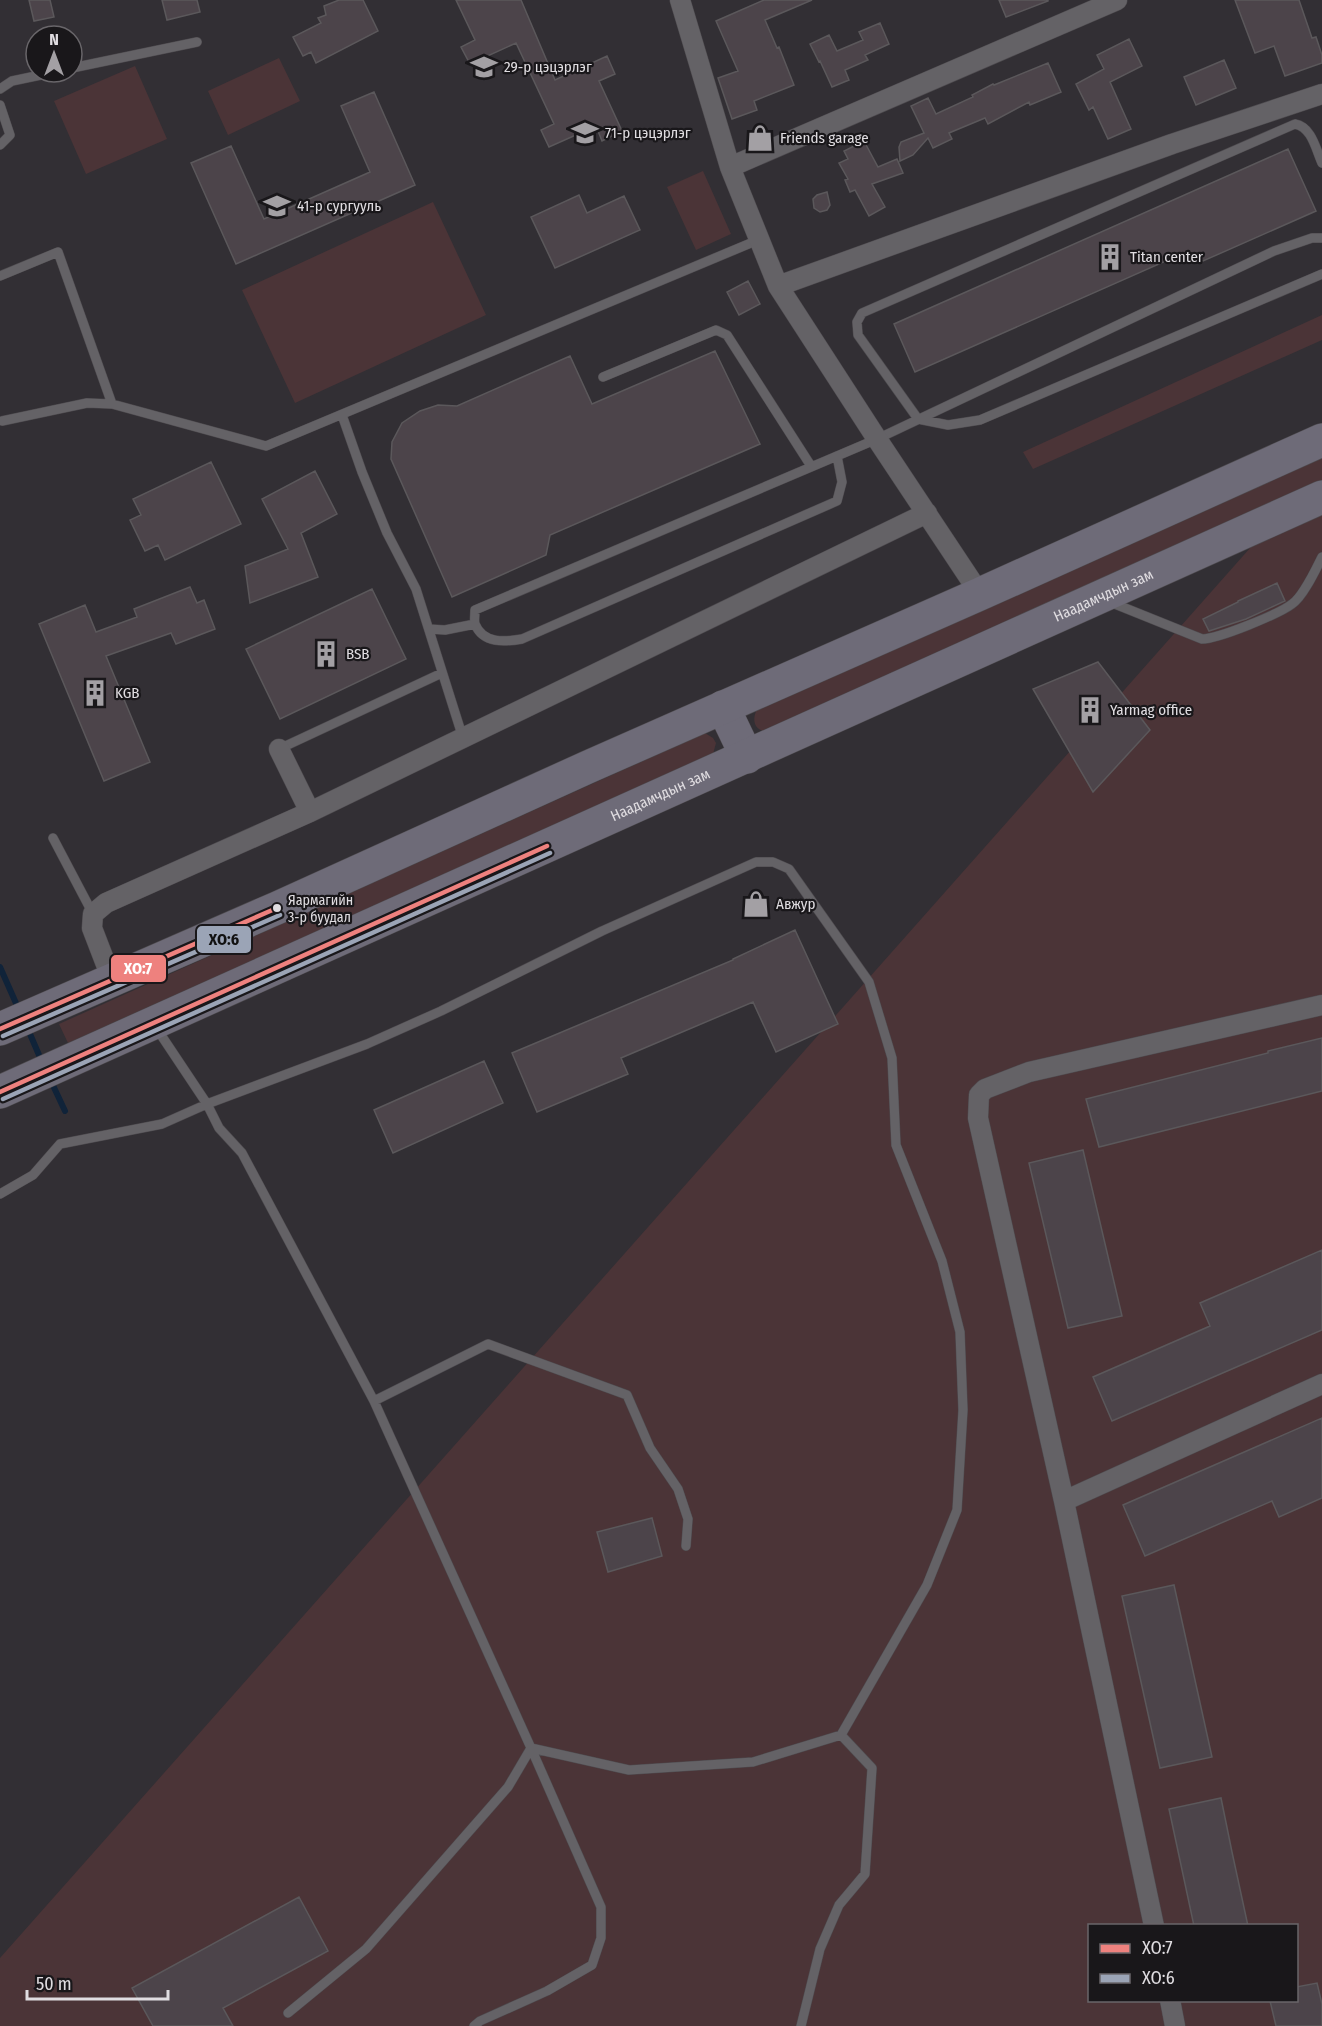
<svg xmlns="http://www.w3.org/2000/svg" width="1322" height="2026" font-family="'Fira Sans Condensed',sans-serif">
<rect width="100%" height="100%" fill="#322f34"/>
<path fill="#4b3437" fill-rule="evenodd" d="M279,58L300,101L228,135L208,91Z
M135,66L167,139L86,174L54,101Z
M703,171L731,234L696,250L667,187Z
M433,202L486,315L295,403L242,290Z
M1322,315V340L1033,469L1023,452Z
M1322,456V2026H0V1958L1298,494L769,732C755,731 751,722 757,709ZM1090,1926H1296V2000H1090Z
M705,733L713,738L716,743L713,754L708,756L68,1043L59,1024Z"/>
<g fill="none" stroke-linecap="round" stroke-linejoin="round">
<path stroke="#102339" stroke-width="6" d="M0,967L19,1010
M27,1027L42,1062
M50,1079L65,1111"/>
</g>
<path fill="#4c444a" stroke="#5b585b" stroke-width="1.5" d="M29,0H50L54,17L34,21Z
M162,0H197L200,12L167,20Z
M339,0H363L378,31L316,63L311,52L303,56L293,37L321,23L318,18L326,15L324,6Z
M456,0H521L555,80L607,56L615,74L599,81L622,131L602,141L596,126L549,147L541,130L554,124L516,43L470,64L461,47L475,40Z
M764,0H812L765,20L777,48L779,47L794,85L754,101L757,110L732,119L718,78L738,71L716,21Z
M999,0H1048V1L1006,17Z
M1235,0H1299L1312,38L1316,37L1322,55V63L1285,76L1274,46L1255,53Z
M880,23L889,44L865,55L868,60L845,70L849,80L832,87L820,61L819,62L810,44L829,35L837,51L863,40L859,32Z
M1129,39L1142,66L1110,82L1131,129L1108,139L1093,107L1089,110L1076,84L1104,69L1097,55Z
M1224,60L1236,88L1196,105L1184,77Z
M1048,63L1061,92L1030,105L1029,102L988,124L985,118L949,133L952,139L933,148L928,138L913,155L900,161L899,147L901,142L924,133L911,106L928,98L936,114L973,97L972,95L993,84L994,85Z
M374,92L415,185L236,264L191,163L231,146L264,219L370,172L341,106Z
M864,141L878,167L897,159L903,173L872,184L885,207L869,216L855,190L850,192L845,180L848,179L839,163L848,159L844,151Z
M1288,149L1316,211L1203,261L1186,252L915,372L894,324Z
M827,192L830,205L827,210L820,212L814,208L813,199L817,195Z
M579,195L587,213L624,196L640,230L555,268L531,217Z
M748,281L760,304L739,315L727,292Z
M715,351L760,444L550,535L546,555L452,597L391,459L392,442L402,423L420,411L438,405L457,406L570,356L592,404Z
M211,462L241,524L165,560L158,545L145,551L130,520L141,515L133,499Z
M315,471L337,514L301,533L318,577L250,603L245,566L288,549L262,499Z
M1277,583L1285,601L1246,619L1209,631L1203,619L1238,602V601Z
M190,587L197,603L204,600L215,629L176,644L171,633L106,656L150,762L104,781L39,624L85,605L96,632L137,617L134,609Z
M372,589L406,659L280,719L246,649Z
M1098,662L1150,730L1093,792L1033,689Z
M795,930L838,1024L776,1052L753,1002L621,1058L628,1074L537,1112L512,1053L733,960V959Z
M1322,1038V1091L1099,1147L1086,1099L1268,1053V1051Z
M484,1061L503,1103L393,1153L374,1110Z
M1083,1150L1122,1316L1068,1328L1029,1163Z
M1322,1250V1330L1112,1421L1093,1377L1210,1326L1200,1303Z
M1322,1418V1498L1279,1517L1272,1501L1145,1556L1123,1505Z
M652,1518L662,1556L608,1572L597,1532Z
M1174,1585L1212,1757L1160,1768L1122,1596Z
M1221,1798L1232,1852L1248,1926H1194L1169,1809Z
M299,1897L328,1951L223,2008L233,2026H153L132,1988Z
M1317,1983L1322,2004V2026H1276L1270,2001H1296V1987Z"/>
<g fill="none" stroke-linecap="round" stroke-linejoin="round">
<defs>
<path id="lane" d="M72,68L197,42
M0,89L12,81L55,72
M0,105L10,135L0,145
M1322,163C1316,150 1312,127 1295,124L862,313L857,322L858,335L918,419L948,425L980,420L1322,274
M0,276L58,252L112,404
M603,377L716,330L727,335L811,466
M342,415L362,472L387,533L416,589L463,738
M2,421L87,403L112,404L266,446L758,240
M837,456L842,482L837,501L522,639C505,642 483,644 475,624C474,621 475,614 475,610L877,439L1274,251L1312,238H1322
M1110,602L1202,639C1218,639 1279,614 1292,604C1303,597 1316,569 1322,557
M429,629L445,630L475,624
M279,749L442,673
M53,838L93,914
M157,1029L207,1104L219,1128L242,1153L374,1401L488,1344L627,1395L650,1448L678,1489L688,1519L686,1546
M0,1194L33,1175L60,1144L162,1124L207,1104L367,1044L441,1011L602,931L756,862H773L789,869L869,982L892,1058L896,1145L942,1261L960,1332L963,1410L957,1510L927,1585L841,1735L872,1768L865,1874L839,1905L820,1949L801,2026
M374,1401L531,1748L629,1770L753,1762L841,1735
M288,2013L366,1949L508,1787L531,1748
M474,2026L480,2021L547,1991L592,1965L601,1938V1907L531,1748"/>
<path id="street" d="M680,0L730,167L778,286L877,439L980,594
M730,167L1117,0
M778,286L1172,144L1322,94
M279,749L310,812
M112,980L92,928L93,914L106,903L310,812L927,513
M1064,1501L1322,1384
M1154,1926L1064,1501L978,1118L979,1095L985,1089L1029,1072L1322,1005
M1170,2000L1175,2026"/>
<g id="highway">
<path d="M723,707L747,757"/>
<path d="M0,1029L277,908L588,767L980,594L1322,440"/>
<path id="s1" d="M0,1092L1322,497"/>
</g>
</defs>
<use href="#lane" stroke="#4e4b4f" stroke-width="10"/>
<use href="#street" stroke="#4e4b4f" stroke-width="21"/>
<use href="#highway" stroke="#4e4b4f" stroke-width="34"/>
<use href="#lane" stroke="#646266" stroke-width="9"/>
<use href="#street" stroke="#646266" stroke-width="20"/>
<use href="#highway" stroke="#6e6b78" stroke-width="33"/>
<defs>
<path id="bus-1" d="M0,1029L277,908
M0,1092L547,846"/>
<path id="bus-2" d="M3,1036L280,915
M3,1099L550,853"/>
</defs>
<use href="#bus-1" stroke="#19171a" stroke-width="9"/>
<use href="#bus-2" stroke="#19171a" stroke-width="9"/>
<use href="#bus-1" stroke="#ee817e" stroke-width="4.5"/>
<use href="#bus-2" stroke="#9ba4b6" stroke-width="4.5"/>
</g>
<defs>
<symbol id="school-bare" viewBox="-9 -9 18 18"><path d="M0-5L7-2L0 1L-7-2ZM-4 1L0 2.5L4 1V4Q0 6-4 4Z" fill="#a3a0a4" stroke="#19171a" stroke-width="2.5" paint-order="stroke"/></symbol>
<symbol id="shop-bare" viewBox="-9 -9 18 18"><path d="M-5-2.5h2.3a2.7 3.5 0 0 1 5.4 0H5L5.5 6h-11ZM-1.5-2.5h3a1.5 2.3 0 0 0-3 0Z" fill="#a3a0a4" stroke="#19171a" stroke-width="2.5" paint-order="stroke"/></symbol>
<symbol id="building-bare" viewBox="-9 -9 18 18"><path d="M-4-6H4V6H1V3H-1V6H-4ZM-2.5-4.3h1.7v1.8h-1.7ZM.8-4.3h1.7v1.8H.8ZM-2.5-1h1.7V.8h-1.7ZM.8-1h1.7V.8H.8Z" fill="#a3a0a4" stroke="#19171a" stroke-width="2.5" paint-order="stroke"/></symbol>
</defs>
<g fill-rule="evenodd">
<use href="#school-bare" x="465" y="48" width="38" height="38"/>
<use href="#school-bare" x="566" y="114" width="38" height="38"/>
<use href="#shop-bare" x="741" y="119" width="38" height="38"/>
<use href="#school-bare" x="258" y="187" width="38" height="38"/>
<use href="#building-bare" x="1091" y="238" width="38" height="38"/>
<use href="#building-bare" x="307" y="635" width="38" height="38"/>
<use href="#building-bare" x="76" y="674" width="38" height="38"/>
<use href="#building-bare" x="1071" y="691" width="38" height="38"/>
<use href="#shop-bare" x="737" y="885" width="38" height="38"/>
</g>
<circle fill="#e0dde1" stroke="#19171a" stroke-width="2" cx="277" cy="908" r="5"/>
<g text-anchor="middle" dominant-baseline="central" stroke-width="4.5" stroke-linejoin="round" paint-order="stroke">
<g font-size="14" fill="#e0dde1" stroke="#19171a" text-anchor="start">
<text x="288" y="900">Яармагийн<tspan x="288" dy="17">3-р буудал</tspan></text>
</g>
<g font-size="15" fill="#e0dde1" stroke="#19171a" text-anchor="start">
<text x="504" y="67">29-р цэцэрлэг</text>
<text x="605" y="133">71-р цэцэрлэг</text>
<text x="780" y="138">Friends garage</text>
<text x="297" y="206">41-р сургууль</text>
<text x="1130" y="257">Titan center</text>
<text x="346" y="654">BSB</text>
<text x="115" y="693">KGB</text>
<text x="1110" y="710">Yarmag office</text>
<text x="776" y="904">Авжур</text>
</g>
<g font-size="15" fill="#e0dde1" stroke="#19171a">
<text stroke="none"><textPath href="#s1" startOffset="1210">Наадамчдын зам</textPath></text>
<text stroke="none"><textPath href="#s1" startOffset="724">Наадамчдын зам</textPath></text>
</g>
</g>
<g stroke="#19171a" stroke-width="2">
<rect x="196" y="925" width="56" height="29" rx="6" fill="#9ba4b6"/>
<rect x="110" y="954" width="57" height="29" rx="6" fill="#ee817e"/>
</g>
<g font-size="16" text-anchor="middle" font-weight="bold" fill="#fff">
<text x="138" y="974">ХО:7</text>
</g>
<g font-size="16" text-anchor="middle" font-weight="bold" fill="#111">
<text x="224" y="945">ХО:6</text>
</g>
<rect x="1088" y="1924" width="210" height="78" fill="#19171a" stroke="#69666a" stroke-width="1.5"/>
<rect x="1100" y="1944" width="30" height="9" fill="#ee817e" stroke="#69666a" stroke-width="1.5"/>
<text x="1142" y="1954" font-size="18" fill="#e0dde1">ХО:7</text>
<rect x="1100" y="1974" width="30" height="9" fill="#9ba4b6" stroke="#69666a" stroke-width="1.5"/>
<text x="1142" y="1984" font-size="18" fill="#e0dde1">ХО:6</text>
<g transform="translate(54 54)"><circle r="28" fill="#19171a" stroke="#69666a" stroke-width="1.5"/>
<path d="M0-4.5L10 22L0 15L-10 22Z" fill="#a3a0a4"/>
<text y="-9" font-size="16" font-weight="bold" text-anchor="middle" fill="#e0dde1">N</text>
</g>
<path d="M27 1990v9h141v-9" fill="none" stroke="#e0dde1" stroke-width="3"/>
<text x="36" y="1990" font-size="18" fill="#e0dde1" stroke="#19171a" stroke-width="4.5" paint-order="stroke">50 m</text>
</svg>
